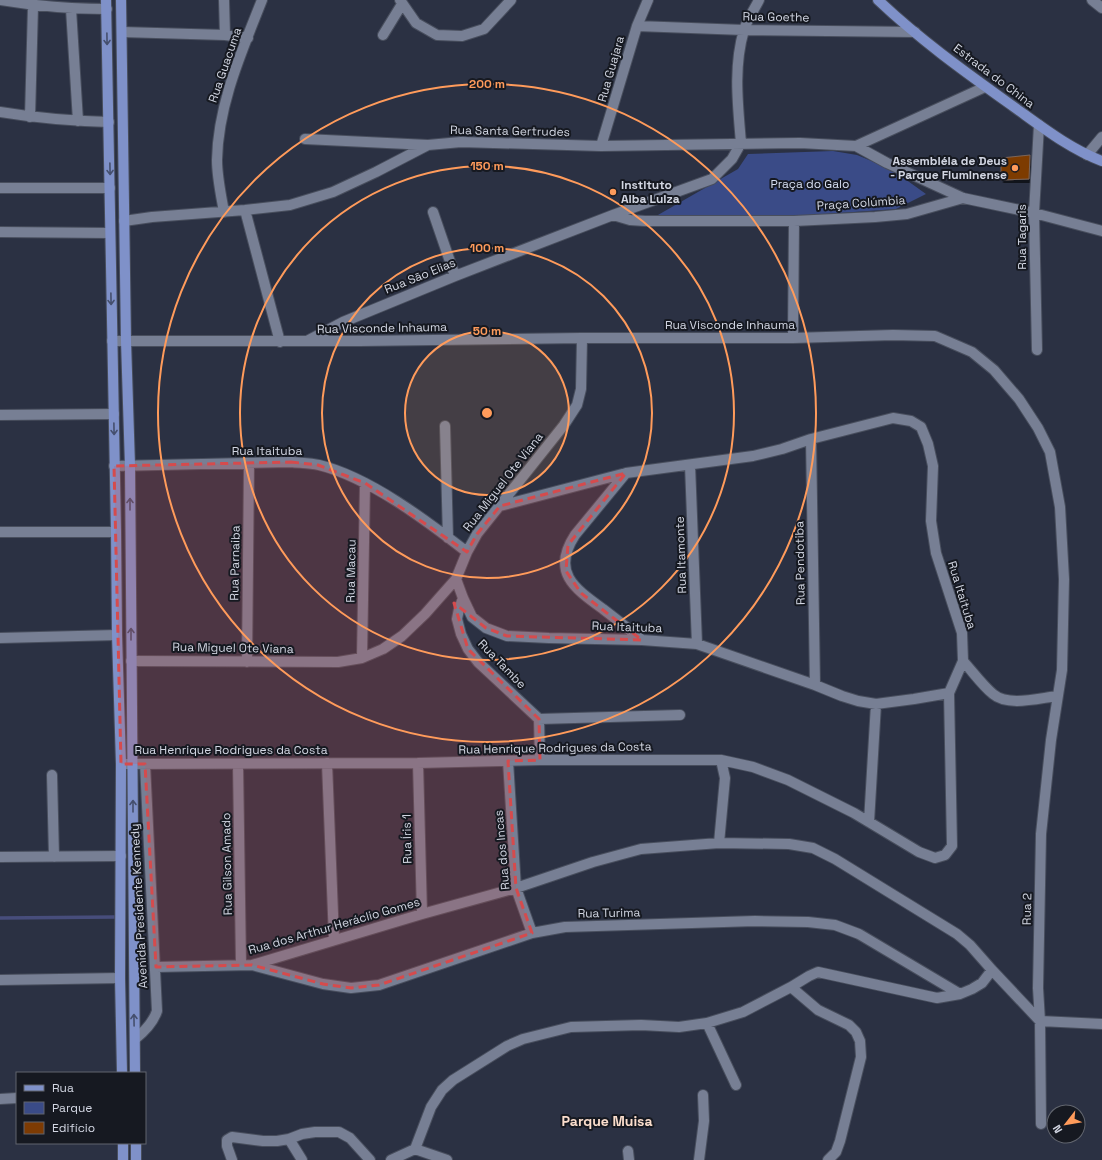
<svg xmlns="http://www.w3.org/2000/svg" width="1102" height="1160" font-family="'Space Grotesk',sans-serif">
<defs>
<filter id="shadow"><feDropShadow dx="2.5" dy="4" stdDeviation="0" flood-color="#0009"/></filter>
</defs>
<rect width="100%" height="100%" fill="#2b3143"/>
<path fill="#3a4b87" d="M833,151L857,155L891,169L926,194L896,209L812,215L651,219L738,169L748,154Z"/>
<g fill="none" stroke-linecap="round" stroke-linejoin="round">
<path stroke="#474d7b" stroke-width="3.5" d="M0,918L115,917"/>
</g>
<path fill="#7d3b03" stroke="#7b665a" filter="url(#shadow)" d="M1030,155L1029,179L1001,180V158Z"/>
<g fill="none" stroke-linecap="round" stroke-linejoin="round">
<defs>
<path id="minor" d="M0,0C36,6 70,9 107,9
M224,0L225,35
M400,0L416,23L437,35L462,36L484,29L511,0
M1092,0L1102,8
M71,9L78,121
M637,26L744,30L915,32
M122,32L225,35L248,38
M383,35L402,4
M0,112C36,118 72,121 109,122
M30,117L33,6
M305,139L428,145
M741,143C738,106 733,67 744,30C747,20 754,10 759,0
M601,146L637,26L648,0
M856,146L985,87
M1087,155L1102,137
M0,188H110
M245,210L280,342
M224,212C221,195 217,177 217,160C218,104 242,51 262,0
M433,212L455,276
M613,215L630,220L645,221H794L875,217L907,214L963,198
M124,221L152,217L245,210L290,205L333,192L376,172L428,145L461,142L601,146L800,143L856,146L887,163L963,198L1034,213L1102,231
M0,232L110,233
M793,338L794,221
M112,341H359L582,338H793L893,335L935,336L972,352L994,370L1019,399L1038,428L1050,452L1060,507L1064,579L1062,670L1051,740L1041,834L1038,988L1040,1021L1041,1124
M307,341L343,322L455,276L613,215L712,179L732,159L741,143
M1037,350L1034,213L1039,125
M0,415L114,414
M445,426L448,538
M811,439L815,685
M690,465L697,644
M114,466L291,462C300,463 310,463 319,465C369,477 427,521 467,552
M626,473L575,535C551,572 574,588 603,609C616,619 629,629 642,640
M0,532H116
M456,579L463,598L472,617L486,628L507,636L549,638L642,640L697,644L815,685L842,696L858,701L876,704L914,699L949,693
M463,598L459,609L457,619L461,634L468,649L478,662L539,719L540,760
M0,638L117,635
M362,658L365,483
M131,661L338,662L362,658L383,649L402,636L425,614L456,579L467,552L477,534L564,425L577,405L581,389L582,338
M963,661C973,672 982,685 993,694C1008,707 1039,698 1057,696
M247,662L249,464
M539,719L680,715
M508,761L516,888L532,933
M327,763L334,939
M418,763L422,914
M121,764L418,763L540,760H721L753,767L788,780L854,813L919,852L935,858L945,855L952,846L949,693L963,661L962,633L936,553L931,521L933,466L928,444L921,427L911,421L893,418L811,439L782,449L753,456L626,473L500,506
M238,764L241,965
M52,775L54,857
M869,822L876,704
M719,843L725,778L721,760
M0,857L121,856
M252,965L323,984L351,988L379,985L532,933L565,927L755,921L808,922L835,925L859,934L960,994
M156,967L252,965L422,914L516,888L593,862L641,849L719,843L789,844L813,848L835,859L957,934L970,945L992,970L1040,1021L1102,1024
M0,980L120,978
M707,1023L736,1085
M135,1039C145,1031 153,1023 157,1011L145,764
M0,1099L17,1098
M289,1139L302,1160
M415,1149L447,1160
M628,1151L629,1160
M232,1160L227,1146V1140L232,1137L263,1141H277L289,1139L302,1134L315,1132H339L350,1138L370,1160
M391,1160L415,1149L431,1107L442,1090L453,1080L507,1046L523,1039L571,1027L641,1025L679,1027L707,1023L743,1012L791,987
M699,1160L704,1121L703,1095
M828,1160L836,1152L840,1141L861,1057L860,1041L856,1032L849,1025L818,1010L791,987L809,976L818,972L937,998L960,994L972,989L982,983L992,970"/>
<path id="major" d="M106,0L116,532L117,635L121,764L120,978L122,1073
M121,0L126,341L130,466L135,1073
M878,0C920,40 968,74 1014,107C1042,127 1070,149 1102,161
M123,1143V1160
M136,1143V1160"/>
</defs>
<use href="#minor" stroke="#484e5d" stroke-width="12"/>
<use href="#major" stroke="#484e5d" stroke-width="12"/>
<use href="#minor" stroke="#777f94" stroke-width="10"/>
<use href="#major" stroke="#7f91c9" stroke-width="10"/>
</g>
<defs><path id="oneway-shaft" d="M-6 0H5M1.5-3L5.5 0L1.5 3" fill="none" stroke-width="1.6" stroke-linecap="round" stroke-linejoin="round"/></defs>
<g stroke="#454f6d">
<use href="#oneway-shaft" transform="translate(107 39) rotate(89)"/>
<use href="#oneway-shaft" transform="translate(110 169) rotate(89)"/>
<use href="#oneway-shaft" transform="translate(111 299) rotate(89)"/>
<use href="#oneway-shaft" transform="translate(114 429) rotate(89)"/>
<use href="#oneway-shaft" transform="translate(130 504) rotate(-90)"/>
<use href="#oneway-shaft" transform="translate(131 634) rotate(-90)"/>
<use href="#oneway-shaft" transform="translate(133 806) rotate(-90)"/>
<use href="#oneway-shaft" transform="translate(134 1020) rotate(-91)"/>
</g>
<path fill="#d54b4d" fill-opacity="0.2" stroke="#d54b4d" stroke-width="3" stroke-dasharray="8 5" stroke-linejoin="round" d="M291,462L318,465L365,483L467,552L477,534L500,506L626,473L568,545L566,571L581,593L642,640L507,636L486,628L454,603L468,649L539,719L540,760L508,761L516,888L532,933L379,985L351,988L323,984L252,965L156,967L145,764H121L114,466Z"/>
<circle cx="487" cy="413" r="82" fill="#ff9b5b" fill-opacity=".12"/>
<g fill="none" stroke="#ff9b5b" stroke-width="2">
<circle cx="487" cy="413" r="82"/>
<circle cx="487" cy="413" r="165"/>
<circle cx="487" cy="413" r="247"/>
<circle cx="487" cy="413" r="329"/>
</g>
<g fill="#ff9b5b" stroke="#161921" stroke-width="1.5">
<circle cx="1015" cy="168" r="4"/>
<circle cx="613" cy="192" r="4"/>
</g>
<g text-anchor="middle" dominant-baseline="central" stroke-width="4" stroke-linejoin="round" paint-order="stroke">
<g font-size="12" fill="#d2d6e2" stroke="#161921">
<text transform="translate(776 17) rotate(1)">Rua Goethe</text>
<text transform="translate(225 65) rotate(-71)">Rua Guacuma</text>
<text transform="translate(611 69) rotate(-74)">Rua Guajara</text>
<text transform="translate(994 76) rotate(37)">Estrada do China</text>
<text transform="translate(510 131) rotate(1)">Rua Santa Gertrudes</text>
<text transform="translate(861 203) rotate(-4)">Praça Colúmbia</text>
<text transform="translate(1022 237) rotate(-90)">Rua Tagaris</text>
<text transform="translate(420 276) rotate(-22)">Rua Sāo Elias</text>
<text x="730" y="325">Rua Visconde Inhauma</text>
<text transform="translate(382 328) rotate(-1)">Rua Visconde Inhauma</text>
<text x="267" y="451">Rua Itaituba</text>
<text transform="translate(503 482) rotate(-52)">Rua Miguel Ote Viana</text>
<text transform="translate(681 555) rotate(-92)">Rua Itamonte</text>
<text transform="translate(235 563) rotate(-89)">Rua Parnaiba</text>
<text transform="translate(800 563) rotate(-91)">Rua Pendotiba</text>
<text transform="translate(351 571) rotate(-89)">Rua Macau</text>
<text transform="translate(962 595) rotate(73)">Rua Itaituba</text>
<text transform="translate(627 627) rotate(2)">Rua Itaituba</text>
<text transform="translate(233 648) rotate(1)">Rua Miguel Ote Viana</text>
<text transform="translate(502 664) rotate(46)">Rua Tambe</text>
<text transform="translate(555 748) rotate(-1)">Rua Henrique Rodrigues da Costa</text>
<text x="231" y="750">Rua Henrique Rodrigues da Costa</text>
<text transform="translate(407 839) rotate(-91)">Rua Íris 1</text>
<text transform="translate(502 850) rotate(-95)">Rua dos Incas</text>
<text transform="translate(227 864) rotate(-91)">Rua Gilson Amado</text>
<text transform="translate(139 906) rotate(-93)">Avenida Presidente Kennedy</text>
<text transform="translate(1027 909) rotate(-89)">Rua 2</text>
<text transform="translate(609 913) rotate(-1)">Rua Turima</text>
<text transform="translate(334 926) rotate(-16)">Rua dos Arthur Heráclio Gomes</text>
</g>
<g font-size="12" font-weight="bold" fill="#d2d6e2" stroke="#161921" text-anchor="end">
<text x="1007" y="161">Assembléia de Deus<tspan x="1007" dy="14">- Parque Fluminense</tspan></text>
<text x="621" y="185" text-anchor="start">Instituto<tspan x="621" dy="14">Alba Luiza</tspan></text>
</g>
<g font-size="12" fill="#d7dff2" stroke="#161921">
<text x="810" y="184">Praça do Galo</text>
</g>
<g font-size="14" font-weight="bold" fill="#faddcc" stroke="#161921">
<text x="607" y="1121">Parque Muisa</text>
</g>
</g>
<circle cx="487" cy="413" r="6" fill="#ff9b5b" stroke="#161921" stroke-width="2"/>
<g font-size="12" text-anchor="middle" font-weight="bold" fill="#ff9b5b" stroke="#161921" stroke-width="4" stroke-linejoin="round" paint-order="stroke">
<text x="487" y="88">200 m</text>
<text x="487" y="170">150 m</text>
<text x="487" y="252">100 m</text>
<text x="487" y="335">50 m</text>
</g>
<rect x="16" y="1072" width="130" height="72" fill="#161921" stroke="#61656e"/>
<rect x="24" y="1085" width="20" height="6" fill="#7f91c9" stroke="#61656e"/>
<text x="52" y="1092" font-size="12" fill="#d2d6e2">Rua</text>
<rect x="24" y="1102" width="20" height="12" fill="#3a4b87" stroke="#61656e"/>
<text x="52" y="1112" font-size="12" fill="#d2d6e2">Parque</text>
<rect x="24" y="1122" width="20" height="12" fill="#7d3b03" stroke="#61656e"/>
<text x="52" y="1132" font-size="12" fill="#d2d6e2">Edifício</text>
<g transform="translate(1066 1124) rotate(239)"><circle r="19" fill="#161921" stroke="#61656e"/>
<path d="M0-3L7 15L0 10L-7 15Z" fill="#ff9b5b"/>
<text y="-6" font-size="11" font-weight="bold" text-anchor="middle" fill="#d2d6e2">N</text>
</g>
</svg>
